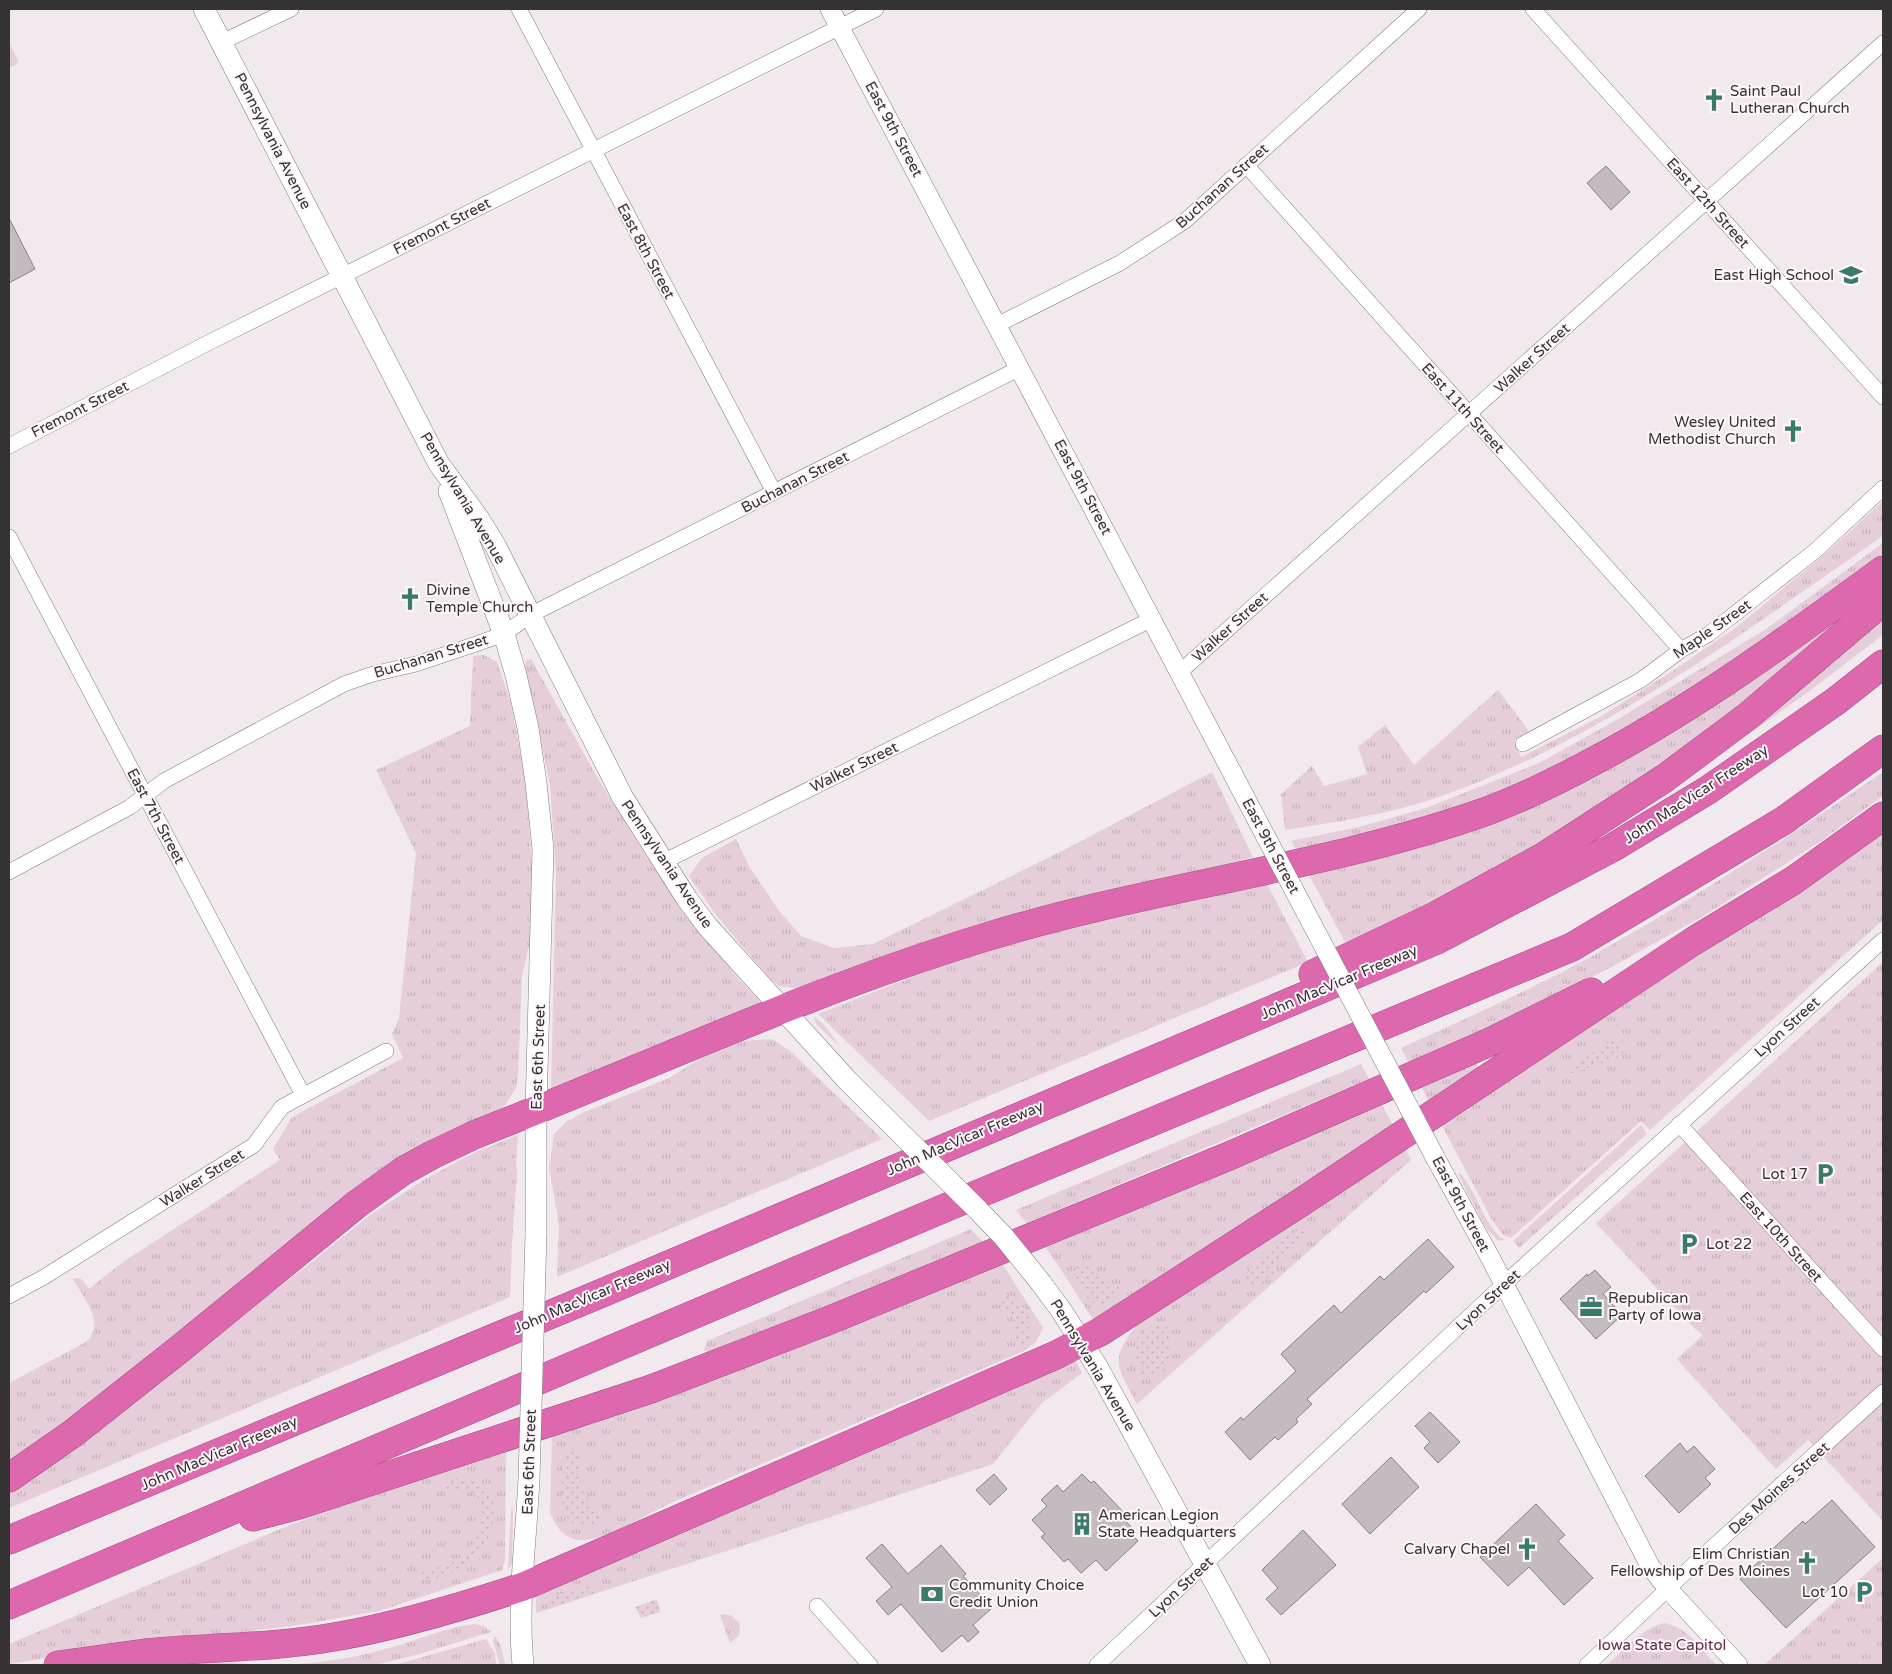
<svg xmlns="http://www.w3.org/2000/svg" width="1892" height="1674" font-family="'Varela Round',sans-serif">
<defs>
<pattern id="grass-tufts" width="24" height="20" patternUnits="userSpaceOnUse" patternTransform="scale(1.25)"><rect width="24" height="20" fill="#e5ced9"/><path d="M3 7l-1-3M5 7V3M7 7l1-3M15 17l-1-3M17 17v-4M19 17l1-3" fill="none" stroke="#c5b1bb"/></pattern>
<pattern id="garden-dots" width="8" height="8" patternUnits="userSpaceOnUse" patternTransform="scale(1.25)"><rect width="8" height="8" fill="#e5ced9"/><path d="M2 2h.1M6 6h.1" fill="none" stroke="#c5b1bb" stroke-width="1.8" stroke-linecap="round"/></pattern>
</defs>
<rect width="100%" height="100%" fill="#f1e9ed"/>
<path fill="url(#grass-tufts)" d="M9,42L18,61L17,64L9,68Z
M1883,501V536C1740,634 1599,742 1433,799C1385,815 1335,822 1285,830L1281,794L1312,766L1324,786L1367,774L1358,747L1385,725L1414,765L1498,690L1529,731L1514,741L1521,757L1600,717L1674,670L1738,626L1833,547Z
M1883,543V557L1742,656L1627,730L1535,778L1420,820L1297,851L1291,841L1359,827L1426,808L1539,763L1620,718L1766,629Z
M1883,614V635L1811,690L1736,743L1735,740Z
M1843,617L1792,663L1714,726L1617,795L1550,838L1412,915L1345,942L1308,873L1499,819L1600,774L1674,730Z
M484,655L497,662L511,703L525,777L532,863V933L522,976L518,1075L516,1088L506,1104L500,1110L408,1154L318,1218L248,1274L193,1323L9,1467V1383L86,1342C107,1324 83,1297 73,1279C82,1275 84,1283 89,1289L123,1262L280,1160L273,1149L292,1117L403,1058L392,1034L399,1018L416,853L376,770L470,726L473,656Z
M531,659L597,777L642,850L684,911L736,976L760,1001L758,1007L553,1089L551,1087L556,874L550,784L525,668L526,661Z
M1212,772L1253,857L800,989L779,986L771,980L716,915L689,876L702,858L736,839L750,868L779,911L801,936L834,948L873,944L1066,849Z
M1883,772V796L1821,841L1705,915L1617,964L1507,1022L1410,1065L1401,1048C1465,1019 1530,990 1592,956C1692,900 1788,837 1883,772Z
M1883,832V920L1650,1130L1641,1121L1511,1238L1503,1235L1492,1220L1439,1120L1752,921Z
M1265,880L1308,962L929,1121L818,1014L958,959L1034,935Z
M1883,962V1521L1808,1440L1776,1469L1677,1359L1703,1335L1694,1328L1596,1223Z
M814,1017C825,1023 832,1035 839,1046L816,1024Z
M772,1039L790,1051L882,1139L557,1277L559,1224L549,1168L554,1134L566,1122L584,1112L667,1079L713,1051L744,1041Z
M1476,1062L1478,1068L1428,1100L1422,1088Z
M1361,1064L1369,1079L1027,1223L1016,1210Z
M1381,1103L1393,1125L1095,1322C1077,1296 1062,1270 1044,1245Z
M1641,1125L1647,1134L1519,1248L1513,1241Z
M518,1135L516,1161L517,1172L512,1244L510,1297L9,1508V1492L40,1471L313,1261L369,1216L425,1179L476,1152Z
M1404,1146L1411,1160L1137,1404C1118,1367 1108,1361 1137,1325Z
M1460,1173C1478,1193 1482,1223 1504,1240L1498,1241L1488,1230L1482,1221L1458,1174Z
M971,1229L984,1243L828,1308L709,1353L704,1350L707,1341Z
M1000,1260L1043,1328L1036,1342L1024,1351C907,1401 790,1452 673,1502C647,1513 606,1542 579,1540C564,1539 555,1525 550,1513L552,1434L826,1337Z
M1075,1360L1082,1373L1042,1403L993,1464L536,1613V1596Z
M506,1449L505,1559L502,1570L379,1611L299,1625L101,1649L9,1664V1644L283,1528L361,1498Z
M513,1508L512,1565L508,1569L511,1509Z
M1883,1558V1665H1764Z
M725,1614L732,1616L740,1624L739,1636L730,1643L720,1615Z
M1664,1623C1687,1627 1701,1648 1716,1665H1607C1624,1650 1641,1629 1664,1623Z
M473,1624L484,1626L491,1632L416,1655L375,1665H282C322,1664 364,1656 403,1644C427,1636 449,1627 473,1624Z
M495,1636L501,1646L505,1665H500L493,1641Z
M486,1639L495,1654L496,1665H395Z
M205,1660L259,1665H159Z"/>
<path fill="url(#garden-dots)" d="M1613,1040L1622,1049L1623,1054L1614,1059L1567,1075L1562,1074L1577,1062Z
M1303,1228L1310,1231L1307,1237L1296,1246L1274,1272L1263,1282L1249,1286L1245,1281C1254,1252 1279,1241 1303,1228Z
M1085,1263L1101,1275L1107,1283L1116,1284L1121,1289C1115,1300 1110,1304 1097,1306C1086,1299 1078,1284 1074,1272L1079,1264Z
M1010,1296C1022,1306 1033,1313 1031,1329C1031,1337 1027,1342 1020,1346L1016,1341V1322L1002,1303L1004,1298Z
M1163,1324L1167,1326C1173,1346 1173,1378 1145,1377C1134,1365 1135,1348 1139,1333L1154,1325Z
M575,1449L580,1451C582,1458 579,1464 579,1472C579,1492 593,1503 603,1519L601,1522C551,1540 562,1485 565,1456Z
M462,1479L480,1482L491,1492C492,1498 494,1505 494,1511C494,1549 459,1578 423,1580L420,1577L422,1572C434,1568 448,1566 458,1559C475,1548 493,1510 474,1494C466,1488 452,1493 443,1493L439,1488L448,1482Z
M586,1585L593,1587L597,1593L549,1609C550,1590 571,1592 586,1585Z
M657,1599L660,1612L641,1618L635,1607Z"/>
<path fill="#c3bbbf" stroke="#888185" d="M1606,166L1630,192L1611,210L1587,183Z
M9,218L35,269L9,283Z
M1428,1239L1454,1267L1426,1293L1424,1291L1307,1399L1312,1404L1296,1419L1298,1422L1278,1440L1275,1437L1250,1460L1225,1432L1241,1417L1243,1420L1296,1371L1281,1354L1334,1305L1341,1313L1380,1276L1384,1280Z
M1595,1270L1611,1287L1603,1294L1622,1315L1596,1339L1560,1299L1587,1274L1588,1276Z
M1430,1412L1460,1442L1438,1463L1424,1448L1430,1442L1415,1426Z
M1680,1443L1687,1452L1694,1446L1715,1469L1705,1478L1711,1484L1679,1513L1645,1476Z
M1391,1457L1419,1487L1370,1534L1342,1504Z
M994,1474L1007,1489L990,1505L976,1490Z
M1082,1474L1091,1483L1094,1481L1127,1516L1124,1519L1131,1527L1128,1530L1138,1541L1106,1571L1096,1560L1081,1573L1068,1559L1064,1562L1041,1537L1045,1534L1032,1520L1047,1506L1041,1500L1057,1485L1063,1492Z
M1832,1500L1875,1547L1786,1628L1740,1579L1803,1521L1805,1524Z
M1536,1504L1565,1535L1558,1541L1593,1578L1564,1605L1529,1567L1508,1586L1480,1557Z
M1303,1530L1336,1565L1281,1615L1266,1599L1278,1588L1262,1570Z
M882,1544L908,1574L941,1545L966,1574L963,1576L992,1608L973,1625L979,1632L968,1642L962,1635L942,1652L901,1604L888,1615L876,1601L892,1587L866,1558Z"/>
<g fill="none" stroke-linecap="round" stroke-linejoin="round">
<defs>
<path id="minor" d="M519,9L774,492
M1533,9L1883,397
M222,42L291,9
M1246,165L1681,650
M997,325L1120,263L1185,221L1419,9
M9,446L204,345L876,9
M9,537L303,1095
M1180,672L1883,43
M1523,744L1641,680L1681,650L1709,634L1815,551L1883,488
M663,862L1152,619
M9,872L130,807L164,781L344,684L373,674L416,664L476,644L504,634L530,615L1020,368
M1679,1124L1883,1349
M9,1296L44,1277L254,1145L282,1107L386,1051
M817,1606L870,1665
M1097,1665L1504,1284L1883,940
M1587,1665L1691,1567L1883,1392"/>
<path id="tertiary" d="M830,9L1266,837
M1436,1159L1491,1259L1650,1566L1668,1589L1738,1665"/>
<path id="secondary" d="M204,9L439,464L479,519L495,545L623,798L687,899L708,927L847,1080
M449,491L504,634L516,675L528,728L536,783L543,849L536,1110V1234
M1041,1283L1061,1310L1098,1368L1260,1665
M523,1665C517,1603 526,1541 529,1479"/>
<path id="motorway" d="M1313,974L1435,916L1543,857L1665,778L1748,716L1883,601
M9,1478L72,1434L181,1348L357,1204L403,1171L432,1155L474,1135C643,1069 809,991 983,938C1150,886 1325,869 1490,810C1526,796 1561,779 1594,761C1696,707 1790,638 1883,570
M253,1517L299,1505L651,1389L830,1320L1229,1156L1490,1042L1591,992
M9,1540L602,1293L1437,940L1612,848L1708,790L1836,701L1883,664
M9,1605L940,1210L1572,947L1783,821L1883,749
M58,1665C87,1661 116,1657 145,1653C208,1647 272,1648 334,1637C398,1626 461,1607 522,1587L1056,1355L1100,1332L1300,1203L1692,942L1794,880L1883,816"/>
</defs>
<use href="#minor" stroke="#837c80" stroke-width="16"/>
<use href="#tertiary" stroke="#837c80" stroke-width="20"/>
<use href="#secondary" stroke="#837c80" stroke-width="22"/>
<use href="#motorway" stroke="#a25582" stroke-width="29"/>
<use href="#minor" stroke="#fff" stroke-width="15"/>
<use href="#tertiary" stroke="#fff" stroke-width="19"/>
<use href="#secondary" stroke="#fff" stroke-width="21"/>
<use href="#motorway" stroke="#dd68ad" stroke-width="28"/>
<defs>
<path id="tertiary-bridge" d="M1266,837L1436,1159"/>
<path id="secondary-bridge" d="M847,1080L978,1210L1004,1237L1041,1283
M529,1479L536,1234"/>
</defs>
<use href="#tertiary-bridge" stroke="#837c80" stroke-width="20" stroke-linecap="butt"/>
<use href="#secondary-bridge" stroke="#837c80" stroke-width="22" stroke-linecap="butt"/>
<use href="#tertiary-bridge" stroke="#fff" stroke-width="19"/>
<use href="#secondary-bridge" stroke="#fff" stroke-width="21"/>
</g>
<defs>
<symbol id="church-bare" viewBox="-9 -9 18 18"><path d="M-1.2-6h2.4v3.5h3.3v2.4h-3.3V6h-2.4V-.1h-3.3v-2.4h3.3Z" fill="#397a6a" stroke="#fff6fa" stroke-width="2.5" paint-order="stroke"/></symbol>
<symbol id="school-bare" viewBox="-9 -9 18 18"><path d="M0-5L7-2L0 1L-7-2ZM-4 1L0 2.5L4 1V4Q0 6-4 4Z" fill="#397a6a" stroke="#fff6fa" stroke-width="2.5" paint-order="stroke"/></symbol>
<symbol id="parking-bare" viewBox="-9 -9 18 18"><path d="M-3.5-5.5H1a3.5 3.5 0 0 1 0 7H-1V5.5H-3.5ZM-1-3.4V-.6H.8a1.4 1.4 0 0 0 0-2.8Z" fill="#397a6a" stroke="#fff6fa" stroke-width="2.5" paint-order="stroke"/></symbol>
<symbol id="office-bare" viewBox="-9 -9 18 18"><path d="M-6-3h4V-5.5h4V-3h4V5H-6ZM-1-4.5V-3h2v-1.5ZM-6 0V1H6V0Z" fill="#397a6a" stroke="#fff6fa" stroke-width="2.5" paint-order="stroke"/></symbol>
<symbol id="building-bare" viewBox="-9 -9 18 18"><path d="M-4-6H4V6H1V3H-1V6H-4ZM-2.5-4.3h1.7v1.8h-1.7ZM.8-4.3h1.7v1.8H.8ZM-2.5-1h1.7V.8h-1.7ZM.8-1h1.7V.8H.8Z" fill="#397a6a" stroke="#fff6fa" stroke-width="2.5" paint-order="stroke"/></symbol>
<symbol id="bank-bare" viewBox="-9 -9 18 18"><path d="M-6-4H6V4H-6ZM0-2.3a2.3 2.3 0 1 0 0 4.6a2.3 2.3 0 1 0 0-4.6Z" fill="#397a6a" stroke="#fff6fa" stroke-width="2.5" paint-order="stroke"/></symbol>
</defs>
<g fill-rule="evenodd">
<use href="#church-bare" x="1698" y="84" width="32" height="32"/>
<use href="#school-bare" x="1835" y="259" width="32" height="32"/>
<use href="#church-bare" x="1777" y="415" width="32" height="32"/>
<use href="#church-bare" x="394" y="583" width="32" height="32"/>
<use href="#parking-bare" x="1809" y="1158" width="32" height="32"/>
<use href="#parking-bare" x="1673" y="1228" width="32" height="32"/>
<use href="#office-bare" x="1575" y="1291" width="32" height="32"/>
<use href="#building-bare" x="1066" y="1508" width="32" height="32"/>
<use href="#church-bare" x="1511" y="1533" width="32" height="32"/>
<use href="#church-bare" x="1791" y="1547" width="32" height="32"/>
<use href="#parking-bare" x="1848" y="1576" width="32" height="32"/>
<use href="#bank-bare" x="916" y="1578" width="32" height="32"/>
</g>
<g text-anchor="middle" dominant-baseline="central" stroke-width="4" stroke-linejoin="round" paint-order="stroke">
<g font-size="15" fill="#353233" stroke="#fff6fa" text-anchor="start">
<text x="1730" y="91">Saint Paul<tspan x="1730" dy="17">Lutheran Church</tspan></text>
<text x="1834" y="275" text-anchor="end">East High School</text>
<text x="1776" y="422" text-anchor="end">Wesley United<tspan x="1776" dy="17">Methodist Church</tspan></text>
<text x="426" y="590">Divine<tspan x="426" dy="17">Temple Church</tspan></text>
<text x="1808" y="1174" text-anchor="end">Lot 17</text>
<text x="1706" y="1244">Lot 22</text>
<text x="1608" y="1298">Republican<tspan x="1608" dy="17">Party of Iowa</tspan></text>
<text x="1098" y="1515">American Legion<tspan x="1098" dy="17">State Headquarters</tspan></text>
<text x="1510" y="1549" text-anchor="end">Calvary Chapel</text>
<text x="1790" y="1554" text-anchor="end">Elim Christian<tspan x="1790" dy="17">Fellowship of Des Moines</tspan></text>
<text x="949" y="1585">Community Choice<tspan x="949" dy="17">Credit Union</tspan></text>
<text x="1848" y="1592" text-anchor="end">Lot 10</text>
</g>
<g font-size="15" fill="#353233" stroke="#fff6fa">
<text transform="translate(894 129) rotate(62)">East 9th Street</text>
<text transform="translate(273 141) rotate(63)">Pennsylvania Avenue</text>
<text transform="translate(1222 186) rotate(-42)">Buchanan Street</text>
<text transform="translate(1708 203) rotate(48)">East 12th Street</text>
<text transform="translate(442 226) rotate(-27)">Fremont Street</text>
<text transform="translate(646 251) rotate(62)">East 8th Street</text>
<text transform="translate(1532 358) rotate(-42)">Walker Street</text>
<text transform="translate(1463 408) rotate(48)">East 11th Street</text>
<text transform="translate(80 409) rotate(-27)">Fremont Street</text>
<text transform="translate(795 482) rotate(-27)">Buchanan Street</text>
<text transform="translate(1083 487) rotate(62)">East 9th Street</text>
<text transform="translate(463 498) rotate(59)">Pennsylvania Avenue</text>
<text transform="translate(1230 627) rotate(-42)">Walker Street</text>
<text transform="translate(1712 629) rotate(-35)">Maple Street</text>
<text transform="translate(431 656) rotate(-17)">Buchanan Street</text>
<text transform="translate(854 767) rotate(-26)">Walker Street</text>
<text transform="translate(1696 794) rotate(-33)">John MacVicar Freeway</text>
<text transform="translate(156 816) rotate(62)">East 7th Street</text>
<text transform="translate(1271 846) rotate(62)">East 9th Street</text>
<text transform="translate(667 864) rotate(56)">Pennsylvania Avenue</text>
<text transform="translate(1339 982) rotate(-23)">John MacVicar Freeway</text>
<text transform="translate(1787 1027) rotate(-42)">Lyon Street</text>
<text transform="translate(538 1057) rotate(-88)">East 6th Street</text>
<text transform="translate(965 1138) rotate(-23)">John MacVicar Freeway</text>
<text transform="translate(202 1178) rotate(-32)">Walker Street</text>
<text transform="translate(1461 1204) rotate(62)">East 9th Street</text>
<text transform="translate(1781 1237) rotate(48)">East 10th Street</text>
<text transform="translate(592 1296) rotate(-23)">John MacVicar Freeway</text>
<text transform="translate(1488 1300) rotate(-43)">Lyon Street</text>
<text transform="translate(1093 1365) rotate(59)">Pennsylvania Avenue</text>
<text transform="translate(219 1453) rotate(-23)">John MacVicar Freeway</text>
<text transform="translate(529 1462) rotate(-88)">East 6th Street</text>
<text transform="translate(1779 1488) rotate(-42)">Des Moines Street</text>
<text transform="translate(1181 1587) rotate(-43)">Lyon Street</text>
</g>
<g font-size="15" fill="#5e2d4a" stroke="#fff6fa">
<text x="1662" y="1645">Iowa State Capitol</text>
</g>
</g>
<rect width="1892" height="1674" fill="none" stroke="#353233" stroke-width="20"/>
</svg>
